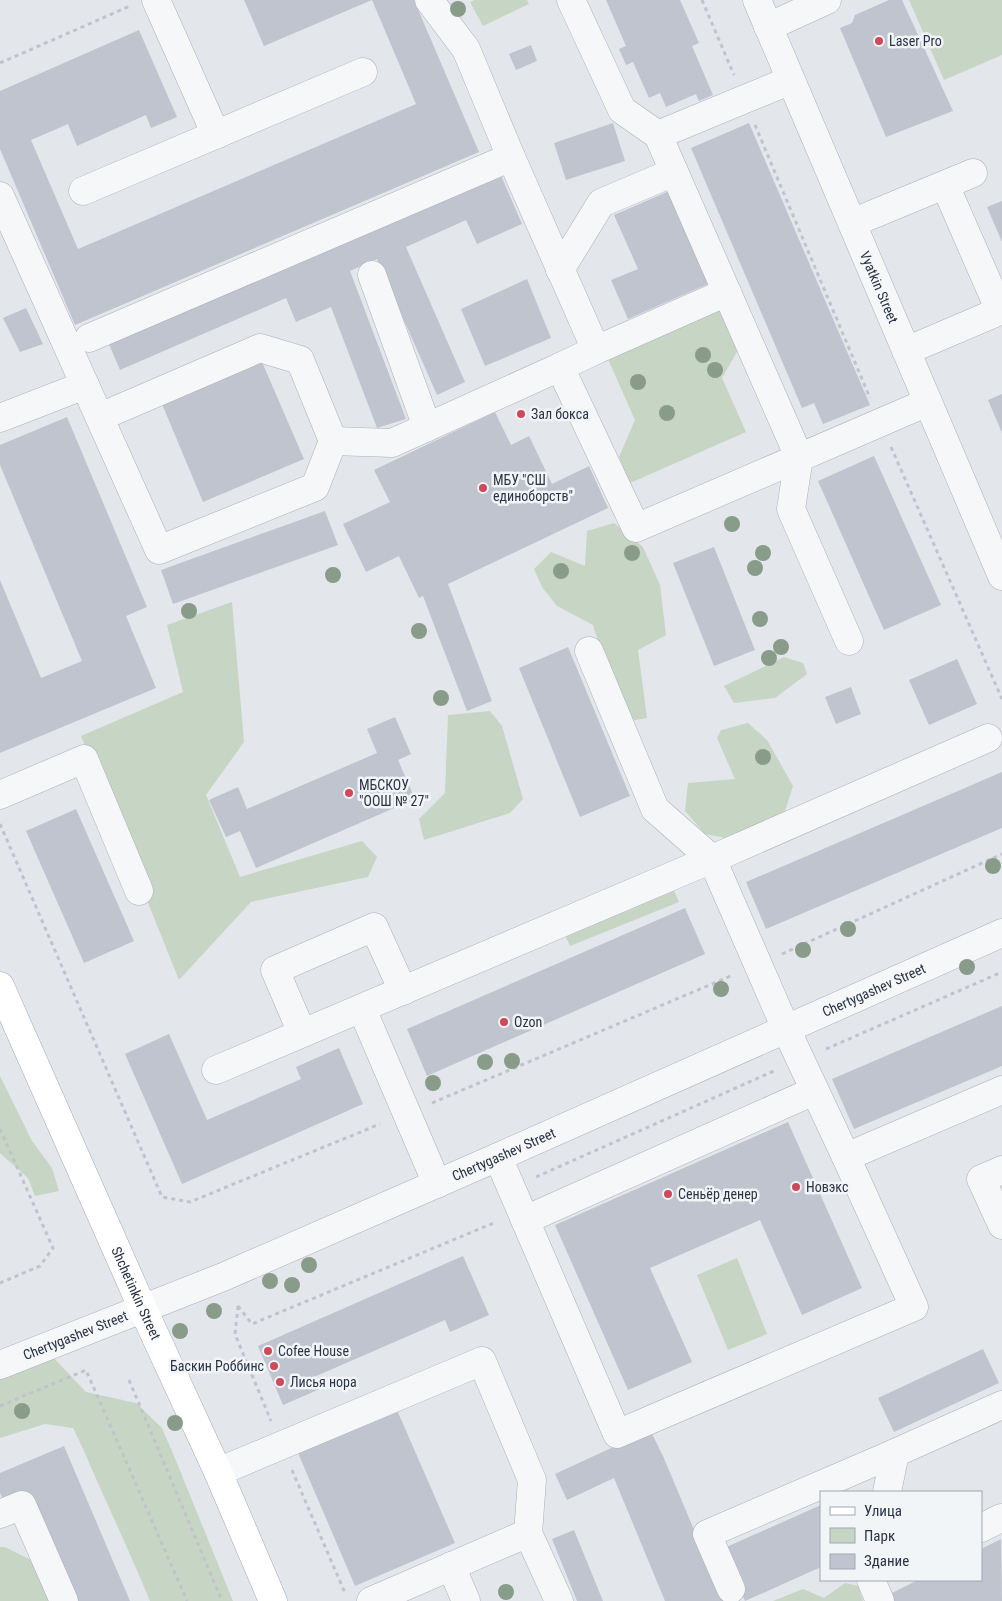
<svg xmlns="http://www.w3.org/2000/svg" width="1002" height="1601" font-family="'Roboto Condensed',sans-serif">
<rect width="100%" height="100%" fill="#e3e6eb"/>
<path fill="#c7d5c4" d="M475,0H527L529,4L483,26L470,2Z
M909,0H1002V55L944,80Z
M719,306L738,350L722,378L746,432L630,483L619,457L635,420L607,357Z
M614,523L643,547L660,585L666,635L638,650L647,718L630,721L608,672L593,625L557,606L542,587L534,569L551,552L585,566L587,531Z
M232,602L244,742L206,795L240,877L362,841L377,857L368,877L251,902L179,980L81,736L183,692L167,625Z
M784,657L803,663L807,674L775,698L734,703L724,686Z
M490,711L502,726L523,799L510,813L424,840L419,819L445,793L448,715Z
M748,723L767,740L793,786L785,811L731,839L705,834L685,811L688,783L735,779L717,738L721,730Z
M671,884L679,902L570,946L562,928Z
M0,1076L32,1141L52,1168L59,1191L35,1196L28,1178L0,1153Z
M737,1258L767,1334L728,1350L697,1275Z
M51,1355L86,1392L136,1403L162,1428L174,1456L233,1601H150C133,1560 115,1521 97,1481C89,1463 82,1445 73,1428L45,1424L0,1438V1373Z
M0,1547H5L37,1563L53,1601H0Z
M845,1583L858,1586L863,1601H773L803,1589L824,1598Z"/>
<path fill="#c0c4ce" d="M244,0H414L479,152L75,325L0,149V91L139,30L177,117L151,128L146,115L77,146L68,124L31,140L78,249L416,104L372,0L264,46Z
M606,0H680L699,43L692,46L713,95L699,101L696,94L666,107L660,93L649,98L633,62L626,65L619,49L626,46Z
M889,0H902L953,111L886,137L840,28L852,23L855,15Z
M531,45L537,61L516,70L509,54Z
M613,123L625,161L566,180L554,143Z
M749,123L870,405L823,424L814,403L802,408L691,148Z
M500,173L522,224L477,244L466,220L406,247L465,382L437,395L377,259L350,271L406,419L377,428L331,307L296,322L286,298L120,370L108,342Z
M669,191L710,283L628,319L611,280L638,269L614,215Z
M1002,201V242L987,207Z
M527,279L551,338L485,366L461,309Z
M26,308L43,344L20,352L3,318Z
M262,362L304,459L203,502L162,404Z
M1002,394V433L988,400Z
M495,412L511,445L529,436L552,484L589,466L608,508L448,584L492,701L467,711L423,596L419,598L399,556L366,572L343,524L390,502L374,470Z
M67,417L147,607L126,616L156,688L0,753V580L41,678L82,661L0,465V445Z
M874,456L941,605L884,630L818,481Z
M325,511L338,545L173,604L161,570Z
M714,547L755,650L714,666L673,563Z
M568,647L630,796L580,817L519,668Z
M957,659L977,704L929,725L909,680Z
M851,687L861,714L836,724L825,697Z
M395,717L411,754L398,760L415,799L256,868L240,831L226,837L209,800L238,787L247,809L377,753L367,729Z
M1002,772V828L766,929L746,882Z
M76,809L134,941L84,963L26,831Z
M685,908L705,954L427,1076L407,1029Z
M1002,1006V1066L854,1129L832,1079Z
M169,1034L207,1120L301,1079L296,1067L339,1048L363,1104L182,1184L125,1054Z
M788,1122L862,1288L802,1315L760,1220L650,1268L692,1362L628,1390L555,1225Z
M463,1256L489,1315L450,1332L445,1320L314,1377L320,1389L283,1405L258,1346Z
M983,1349L999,1383L894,1432L878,1398Z
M397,1410L455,1543L355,1586L298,1453Z
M650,1430L663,1456L724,1601H665L614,1478L567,1500L555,1474Z
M64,1446L130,1601H72L25,1491L3,1500L0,1493V1473Z
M821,1505V1567L745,1601L722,1549Z
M574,1530L603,1601H577L552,1539Z
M1001,1539L1002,1601H893L890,1594L918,1580H981V1549Z"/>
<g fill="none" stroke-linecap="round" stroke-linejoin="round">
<defs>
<g id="minor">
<path d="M156,0L216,135"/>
<path d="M429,0L466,49L511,157L596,350L560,367L636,528L928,402"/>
<path d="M571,0L622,110L658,135L791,80"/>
<path id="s1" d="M757,0L1002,576"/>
<path d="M768,27L827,0"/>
<path d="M658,135L799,457L791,509L849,641"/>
<path d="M945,185L1000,311"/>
<path d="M83,191L363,72"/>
<path d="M0,196L159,550L315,487L333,441L300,360L260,348L100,417"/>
<path d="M852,223L973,173"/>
<path d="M560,270L601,203L674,172"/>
<path d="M372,275L427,427"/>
<path d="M89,338L511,157"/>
<path d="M596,350L727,292"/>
<path d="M906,351L1002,310"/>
<path d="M0,418L85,385"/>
<path d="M333,441L392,443L560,367"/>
<path d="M589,651L655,809L712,859L786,1029L846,1157L1002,1090"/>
<path d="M0,795L84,759L139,891"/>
<path d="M362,1009L437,1184"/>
<path d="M302,1033L275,970L374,927L403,991"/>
<path d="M216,1070L712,859L988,738"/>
<path d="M498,1157L617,1434L914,1307L846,1157"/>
<path d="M1002,1170L981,1179L1002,1225"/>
<path d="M525,1220L814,1091"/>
<path id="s2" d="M0,1365L223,1277L498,1157L1002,933"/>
<path d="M218,1472L482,1361L532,1480L528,1533"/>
<path d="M887,1492L895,1453L1002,1405"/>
<path d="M0,1514L22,1505L64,1601"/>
<path d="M981,1528L1001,1518"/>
<path d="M451,1566L466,1601"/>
<path d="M871,1580L880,1601"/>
<path d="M731,1589L707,1534L895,1453"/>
<path d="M371,1601L528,1533L559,1601"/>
</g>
<g id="major">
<path id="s3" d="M0,986L142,1307L218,1472L273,1601"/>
</g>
</defs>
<use href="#minor" stroke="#acb0b9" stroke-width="29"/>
<use href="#major" stroke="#a2a9b6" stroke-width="29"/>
<path stroke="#c0c4ca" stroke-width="3" stroke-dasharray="4 4" stroke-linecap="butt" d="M702,0L734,75
M0,63L130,6
M755,125L870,398
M891,447L1002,699
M0,824L162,1197L190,1202L380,1124
M782,954L1002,854
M826,1049L1002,972
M432,1103L733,975
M0,1129L53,1248L40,1266L0,1283
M536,1177L774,1071
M238,1306L252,1324L496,1222
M238,1306L235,1334L271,1421
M129,1380L222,1601
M0,1406L86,1370L187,1601
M292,1470L345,1593"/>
<use href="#minor" stroke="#f5f7f9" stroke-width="28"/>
<use href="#major" stroke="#fff" stroke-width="28"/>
</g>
<g fill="#889c89">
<circle cx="458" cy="9" r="8"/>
<circle cx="703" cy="355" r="8"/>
<circle cx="715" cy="370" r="8"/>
<circle cx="638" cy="382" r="8"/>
<circle cx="667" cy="413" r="8"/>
<circle cx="732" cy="524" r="8"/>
<circle cx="632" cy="553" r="8"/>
<circle cx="763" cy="553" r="8"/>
<circle cx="755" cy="568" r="8"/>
<circle cx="561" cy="571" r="8"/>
<circle cx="333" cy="575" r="8"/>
<circle cx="189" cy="611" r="8"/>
<circle cx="760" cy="619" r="8"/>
<circle cx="419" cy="631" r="8"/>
<circle cx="781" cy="647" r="8"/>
<circle cx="769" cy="658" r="8"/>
<circle cx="441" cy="698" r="8"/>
<circle cx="763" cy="757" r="8"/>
<circle cx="993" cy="866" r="8"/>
<circle cx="848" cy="929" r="8"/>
<circle cx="803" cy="950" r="8"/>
<circle cx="967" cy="967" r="8"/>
<circle cx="721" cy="989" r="8"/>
<circle cx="512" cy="1061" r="8"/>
<circle cx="485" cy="1062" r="8"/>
<circle cx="433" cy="1083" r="8"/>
<circle cx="309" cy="1265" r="8"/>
<circle cx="270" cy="1281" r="8"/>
<circle cx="292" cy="1285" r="8"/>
<circle cx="214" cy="1311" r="8"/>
<circle cx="180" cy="1331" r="8"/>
<circle cx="22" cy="1411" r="8"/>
<circle cx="175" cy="1423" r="8"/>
<circle cx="506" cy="1592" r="8"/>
</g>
<g fill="#ce4959" stroke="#f2f5f8" stroke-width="2">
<circle cx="879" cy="41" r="5"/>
<circle cx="521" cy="414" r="5"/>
<circle cx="483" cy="488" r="5"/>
<circle cx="349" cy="793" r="5"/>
<circle cx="504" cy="1022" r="5"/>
<circle cx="796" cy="1187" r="5"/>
<circle cx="668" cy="1194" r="5"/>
<circle cx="268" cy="1351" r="5"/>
<circle cx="274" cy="1366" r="5"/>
<circle cx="280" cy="1382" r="5"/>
</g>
<g text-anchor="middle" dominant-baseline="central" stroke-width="5" stroke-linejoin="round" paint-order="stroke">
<g font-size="14" fill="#2a3343" stroke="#f2f5f8" text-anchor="start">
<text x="889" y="41">Laser Pro</text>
<text x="531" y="414">Зал бокса</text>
<text x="493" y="480">МБУ "СШ<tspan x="493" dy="16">единоборств"</tspan></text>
<text x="359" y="785">МБСКОУ<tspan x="359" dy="16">"ООШ № 27"</tspan></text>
<text x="514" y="1022">Ozon</text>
<text x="806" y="1187">Новэкс</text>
<text x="678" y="1194">Сеньёр денер</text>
<text x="278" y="1351">Cofee House</text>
<text x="264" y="1366" text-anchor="end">Баскин Роббинс</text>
<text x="290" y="1382">Лисья нора</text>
</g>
<g font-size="14" fill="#2a3343" stroke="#f2f5f8">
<text stroke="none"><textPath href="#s1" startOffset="312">Vyatkin Street</textPath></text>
<text stroke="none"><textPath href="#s2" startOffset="951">Chertygashev Street</textPath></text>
<text stroke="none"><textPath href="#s2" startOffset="546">Chertygashev Street</textPath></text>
<text stroke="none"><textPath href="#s3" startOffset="336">Shchetinkin Street</textPath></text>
<text stroke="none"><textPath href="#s2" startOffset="81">Chertygashev Street</textPath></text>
</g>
</g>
<rect x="820" y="1491" width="162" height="90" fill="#f2f5f8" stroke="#a2a7b0"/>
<rect x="830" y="1507" width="25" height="8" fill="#ffffff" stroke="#a2a7b0"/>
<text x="864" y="1516" font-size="15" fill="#2a3343">Улица</text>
<rect x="830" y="1528" width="25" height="15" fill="#c7d5c4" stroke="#a2a7b0"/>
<text x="864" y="1541" font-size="15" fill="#2a3343">Парк</text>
<rect x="830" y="1554" width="25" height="15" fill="#c0c4ce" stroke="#a2a7b0"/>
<text x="864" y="1566" font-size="15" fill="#2a3343">Здание</text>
</svg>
